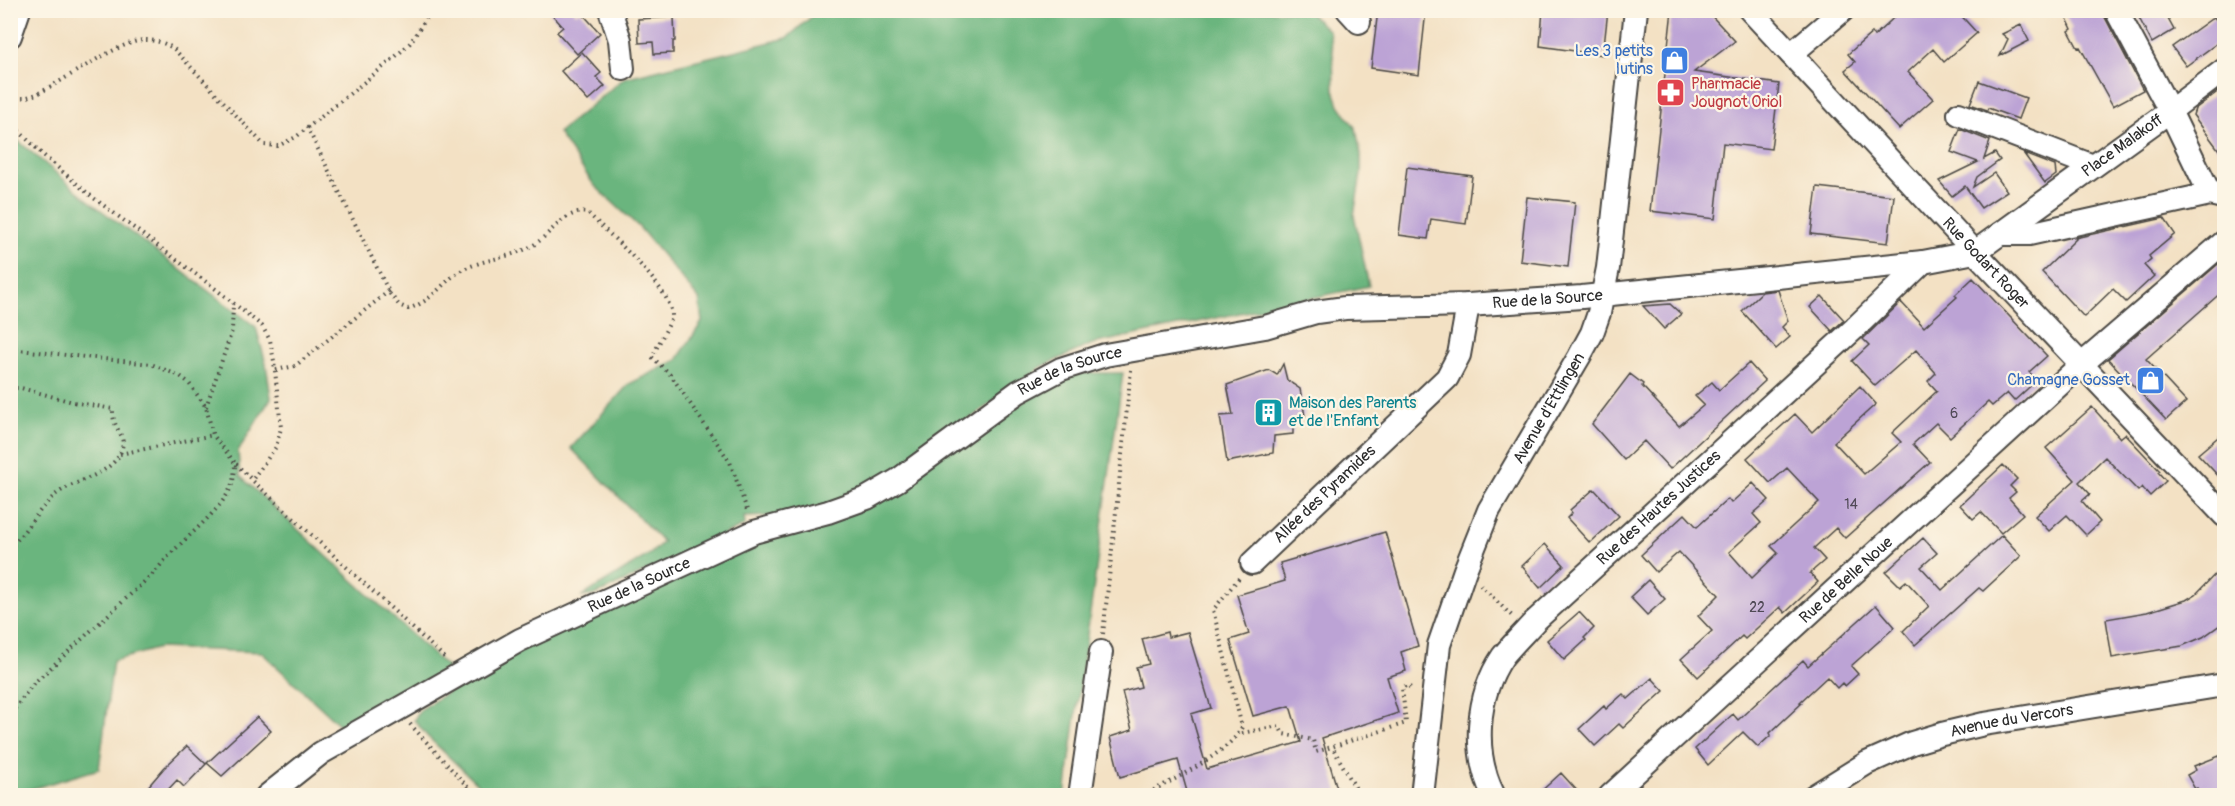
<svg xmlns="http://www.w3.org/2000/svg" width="2235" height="806" font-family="Pangolin,sans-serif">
<rect width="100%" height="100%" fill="#fcf5e5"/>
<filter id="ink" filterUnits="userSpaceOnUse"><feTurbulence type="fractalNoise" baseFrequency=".0167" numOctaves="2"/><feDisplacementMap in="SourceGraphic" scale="12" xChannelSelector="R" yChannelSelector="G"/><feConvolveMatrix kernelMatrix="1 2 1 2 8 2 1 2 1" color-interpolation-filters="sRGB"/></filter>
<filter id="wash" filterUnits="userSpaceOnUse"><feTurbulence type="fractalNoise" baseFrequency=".008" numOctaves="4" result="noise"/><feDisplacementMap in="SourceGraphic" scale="24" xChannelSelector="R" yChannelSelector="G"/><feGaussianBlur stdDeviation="1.35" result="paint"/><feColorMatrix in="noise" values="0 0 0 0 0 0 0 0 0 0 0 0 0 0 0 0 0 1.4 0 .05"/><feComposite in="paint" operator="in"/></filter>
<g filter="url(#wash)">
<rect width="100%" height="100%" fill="#f3e1c4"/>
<path fill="#6ab57e" stroke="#4a7054" stroke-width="1.5" d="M818,11H1307L1329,31L1333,54L1334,90L1339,105L1356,129L1361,155V174L1354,215L1369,286L1092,344L1041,367L899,470L835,504L773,516L744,517L745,525L595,595L581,597L650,554L663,542L571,448L629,384L677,360L702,322L699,299L639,227L594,185L558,133L624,78L787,38Z
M10,134L93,204L256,327L266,364L271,398L238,451L240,476L448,668L343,728L261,652L159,648L113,661L99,769L11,795Z
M1069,373H1123L1065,795H489L427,736L414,720L420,710L523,644L782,532L991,423Z"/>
<g id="blocks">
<path fill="#bca3d5" d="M548,10H573L576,14L580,11L600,33L577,54L557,32L563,27Z
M1378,10H1426L1419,75L1371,68Z
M1543,10H1608L1603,55L1540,46Z
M1672,10H1706L1735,41L1694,72L1779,84L1771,149L1723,143L1715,219L1650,211Z
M1902,10H1956L1977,33L1944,62L1933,49L1908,72L1933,99L1899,129L1845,70L1855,62L1848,54L1872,33L1874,36Z
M2063,10H2101L2143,90L2113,106L2080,47L2078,48L2069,31L2072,29Z
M2135,10H2163L2174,30L2152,43Z
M674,17L675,41H673V53L654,54L653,42L639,43L638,19Z
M2214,17L2224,30V38L2186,66L2172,47Z
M2021,25L2029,41L2000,56L2008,39L2002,34Z
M582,52L601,73L596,77L605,86L588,101L561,71Z
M1979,81L2026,98L2018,119L1988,108L1987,110L1970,104Z
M2224,87V157L2193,115L2195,109Z
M1960,129L1990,141L1984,159L1995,153L2000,160L1977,177L1973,187L1994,173L2007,191L1981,208L1965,186L1952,196L1939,181L1978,162L1951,152Z
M2024,154L2055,166L2056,175L2045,183Z
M1407,167L1472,176L1466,224L1431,219L1428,239L1399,235Z
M1817,187L1894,196L1888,243L1811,234Z
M1527,197L1575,202L1568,267L1520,261Z
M2164,218L2175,234L2149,256L2151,259L2144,265L2154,276L2126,302L2113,289L2084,317L2042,272L2076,239L2075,238Z
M2224,259V290L2146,359L2186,402L2166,420L2108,359Z
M1973,278L2047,356L2029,372L2037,380L2014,401L2007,393L1992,406L1988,402L1950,437L1936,423L1913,444L1930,462L1845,538L1836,528L1814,548L1825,560L1810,573L1818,582L1785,613L1780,607L1745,639L1742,636L1698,677L1681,659L1712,631L1698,616L1719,595L1679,552L1656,572L1641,555L1685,514L1697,527L1728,499L1731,503L1753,483L1769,500L1753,514L1761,523L1729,552L1752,578L1778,553L1771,546L1819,502L1787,468L1770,483L1747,458L1795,414L1812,432L1860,386L1876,404L1834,442L1864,474L1901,442L1892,433L1937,391L1928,381L1936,373L1916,350L1875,386L1852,361L1869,345L1863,339L1901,302L1924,327L1957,297L1955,295Z
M1778,290L1788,321L1782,327L1790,337L1776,349L1742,311L1762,292Z
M1822,296L1844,320L1832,331L1810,307Z
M1670,304L1681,314L1664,329L1643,306Z
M1749,363L1765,381L1670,469L1644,441L1624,460L1592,424L1630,374L1643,384L1642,386L1679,426L1704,405L1695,396L1712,382L1719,390Z
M1283,364L1287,380L1300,389L1305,416L1293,418V434L1274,436L1273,453L1227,462L1220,416L1233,415L1227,385L1269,370L1277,375Z
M2092,407L2120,438L2125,434L2160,471L2158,472L2166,481L2150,496L2142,487L2138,491L2105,457L2079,482L2090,494L2082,501L2100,522L2086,535L2067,515L2049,531L2035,516L2075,480L2046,448Z
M2224,432V482L2198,454Z
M2003,465L2017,479L2010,486L2016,492L2009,498L2023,514L2001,533L1981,512L1973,519L1960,505Z
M1594,489L1619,516L1590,543L1567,518L1572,513L1570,510Z
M1385,532L1418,646L1401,652L1406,671L1387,677L1398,713L1322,738L1339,795H1188L1178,760L1120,777L1110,737L1132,730L1122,692L1141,687L1136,667L1149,664L1142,639L1167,632L1168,637L1188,632L1211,708L1191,714L1207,769L1301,742L1290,706L1253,716L1230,640L1249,634L1237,595L1285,581L1280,563Z
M2002,535L2021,556L1983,591L1979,588L1915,645L1903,631L1929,606L1906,581L1900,586L1886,572L1923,538L1937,553L1921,567L1942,590Z
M1545,544L1564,565L1540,588L1522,566Z
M2224,565V622L2203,637L2182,646L2112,658L2106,619L2147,612L2186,600L2196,594Z
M1648,580L1665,599L1647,615L1630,597Z
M1876,605L1895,627L1851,666L1858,674L1845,686L1842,683L1837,688L1827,677L1800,702L1802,703L1770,733L1771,735L1758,747L1743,732L1708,765L1695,749L1733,714L1738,720L1803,660L1808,666Z
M1579,612L1594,628L1584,638L1586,640L1564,660L1547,640Z
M1652,678L1664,691L1623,728L1619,724L1595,746L1579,729L1604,706L1606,709L1623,694L1628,699Z
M257,717L271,731L222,776L207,763Z
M187,746L206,764L184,787L177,780L163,795H154L147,788L164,768Z
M2224,754V795H2202L2197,788L2195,789L2187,775L2196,770L2194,766Z
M1561,773L1581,795H1537Z"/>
</g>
</g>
<g filter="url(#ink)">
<use href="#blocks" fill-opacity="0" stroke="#494642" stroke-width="1.5"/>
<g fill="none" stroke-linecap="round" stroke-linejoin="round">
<defs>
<g id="minor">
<path d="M610,10L620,40L623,69"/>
<path d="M1348,10L1359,22"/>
<path id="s1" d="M1750,10L1975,252L2224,515"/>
<path d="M2116,10L2170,111L2224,70"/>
<path d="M10,36L19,10"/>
<path d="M1791,54L1843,10"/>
<path d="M1959,114L2093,166"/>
<path d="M2000,234H2029L2210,194L2223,197"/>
<path id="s2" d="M1252,563L1447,378L1459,355L1468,305"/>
<path id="s3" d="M267,796L321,753L520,640L754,532L828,512L867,498L898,480L1018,392L1061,369L1105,355L1265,327L1316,312L1345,308L1468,305L1582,297L1923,262L1975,252L2170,111L2210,194"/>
<path d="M1080,796L1101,652"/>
<path id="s4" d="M1422,796L1439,645L1465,570L1489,510L1579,357L1592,333L1599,313L1608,268L1636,10"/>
<path id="s5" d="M1494,796C1472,753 1476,696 1503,656C1513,644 1524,633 1535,621L1855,328L1923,262"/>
<path id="s6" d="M1610,796L2082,364L2224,242"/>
<path id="s7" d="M1814,796L1867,763L1912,743L1942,734L1984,724L2224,685"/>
</g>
</defs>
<use href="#minor" stroke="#494642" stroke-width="26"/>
<path stroke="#494642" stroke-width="4" stroke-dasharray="1.5 4.5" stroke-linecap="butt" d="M10,98H24L37,94C64,81 117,42 144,40C156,40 165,43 174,49L264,145L278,146L296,137L393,59L410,43L432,10
M10,122L42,154L91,196L217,290L262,326L270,340L274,361L281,428L276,447L252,480L445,658
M307,127L390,294L399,305L408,309C435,300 443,280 464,269C484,259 510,258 530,247C550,237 564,208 588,213C609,235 674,289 672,318L652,357L670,374L730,462L748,513
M10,349L151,364L180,376L188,382L206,407L213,435L235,463C235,471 234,479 231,487C218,516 176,543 156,571L33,684L10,715
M276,370L295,366L389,291
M10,388H21L73,402L113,409C113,413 113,419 115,423C118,432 125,437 122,448C115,475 73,480 55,495C38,510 26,531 10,548
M206,407L232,331L233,303
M120,454L213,435
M236,464L252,480
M1480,585L1513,617
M1103,634L1131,370
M410,724L476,796
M1242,733L1279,726L1283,734L1313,740L1316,752L1406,723L1402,688L1408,685L1413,691
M1334,750L1360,796
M1143,796C1170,781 1230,753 1242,727L1213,610L1239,578"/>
<use href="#minor" stroke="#fff" stroke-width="22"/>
</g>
</g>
<defs>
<symbol id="shop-square" viewBox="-11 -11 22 22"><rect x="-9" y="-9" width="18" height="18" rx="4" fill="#3f7fe0" stroke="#fcf5e5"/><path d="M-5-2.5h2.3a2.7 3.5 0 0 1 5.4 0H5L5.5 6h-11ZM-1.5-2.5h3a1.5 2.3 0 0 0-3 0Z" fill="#fff"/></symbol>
<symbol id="pharmacy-square" viewBox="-11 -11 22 22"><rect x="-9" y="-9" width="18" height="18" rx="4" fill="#e0444e" stroke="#fcf5e5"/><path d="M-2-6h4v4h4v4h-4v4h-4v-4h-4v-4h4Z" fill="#fff"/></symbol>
<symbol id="building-square" viewBox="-11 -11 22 22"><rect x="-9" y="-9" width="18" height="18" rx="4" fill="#0f9aa8" stroke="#fcf5e5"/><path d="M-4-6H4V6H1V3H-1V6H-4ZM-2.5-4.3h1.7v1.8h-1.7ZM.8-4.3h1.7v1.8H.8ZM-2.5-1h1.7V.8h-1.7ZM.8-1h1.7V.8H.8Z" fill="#fff"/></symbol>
</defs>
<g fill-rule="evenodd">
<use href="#shop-square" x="1658" y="44" width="33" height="33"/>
<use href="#pharmacy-square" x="1654" y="76" width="33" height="33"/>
<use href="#shop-square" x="2134" y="364" width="33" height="33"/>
<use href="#building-square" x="1252" y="396" width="33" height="33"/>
</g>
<g text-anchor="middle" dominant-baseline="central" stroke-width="4.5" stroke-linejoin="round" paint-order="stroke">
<g font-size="14" fill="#4f4956">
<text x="1954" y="413">6</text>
<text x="1851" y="504">14</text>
<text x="1757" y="607">22</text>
</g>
<g font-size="16" fill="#366cbe" stroke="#fcf5e5" text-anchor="end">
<text x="1653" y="51">Les 3 petits<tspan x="1653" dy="18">lutins</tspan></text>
<text x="2130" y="380">Chamagne Gosset</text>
</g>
<g font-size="16" fill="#be3a42" stroke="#fcf5e5" text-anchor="start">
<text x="1691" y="84">Pharmacie<tspan x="1691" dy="18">Jougnot Oriol</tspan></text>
</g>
<g font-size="16" fill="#2b2b2b" stroke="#fcf5e5">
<text stroke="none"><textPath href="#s3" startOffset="2013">Place Malakoff</textPath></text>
<text stroke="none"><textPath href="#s1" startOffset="346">Rue Godart Roger</textPath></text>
<text stroke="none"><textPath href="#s3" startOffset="1401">Rue de la Source</textPath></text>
<text stroke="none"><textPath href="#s3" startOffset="915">Rue de la Source</textPath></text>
<text stroke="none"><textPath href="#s4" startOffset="414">Avenue d'Ettlingen</textPath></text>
<text stroke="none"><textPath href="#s2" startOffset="100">Allée des Pyramides</textPath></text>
<text stroke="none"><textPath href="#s5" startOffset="362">Rue des Hautes Justices</textPath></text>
<text stroke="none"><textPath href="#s6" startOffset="320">Rue de Belle Noue</textPath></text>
<text stroke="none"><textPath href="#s3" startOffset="429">Rue de la Source</textPath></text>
<text stroke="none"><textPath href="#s7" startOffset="214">Avenue du Vercors</textPath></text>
</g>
<g font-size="16" fill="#0d838f" stroke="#fcf5e5" text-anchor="start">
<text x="1289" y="403">Maison des Parents<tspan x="1289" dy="18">et de l'Enfant</tspan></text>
</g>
</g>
<rect width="2235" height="806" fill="none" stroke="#fcf5e5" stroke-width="36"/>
</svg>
